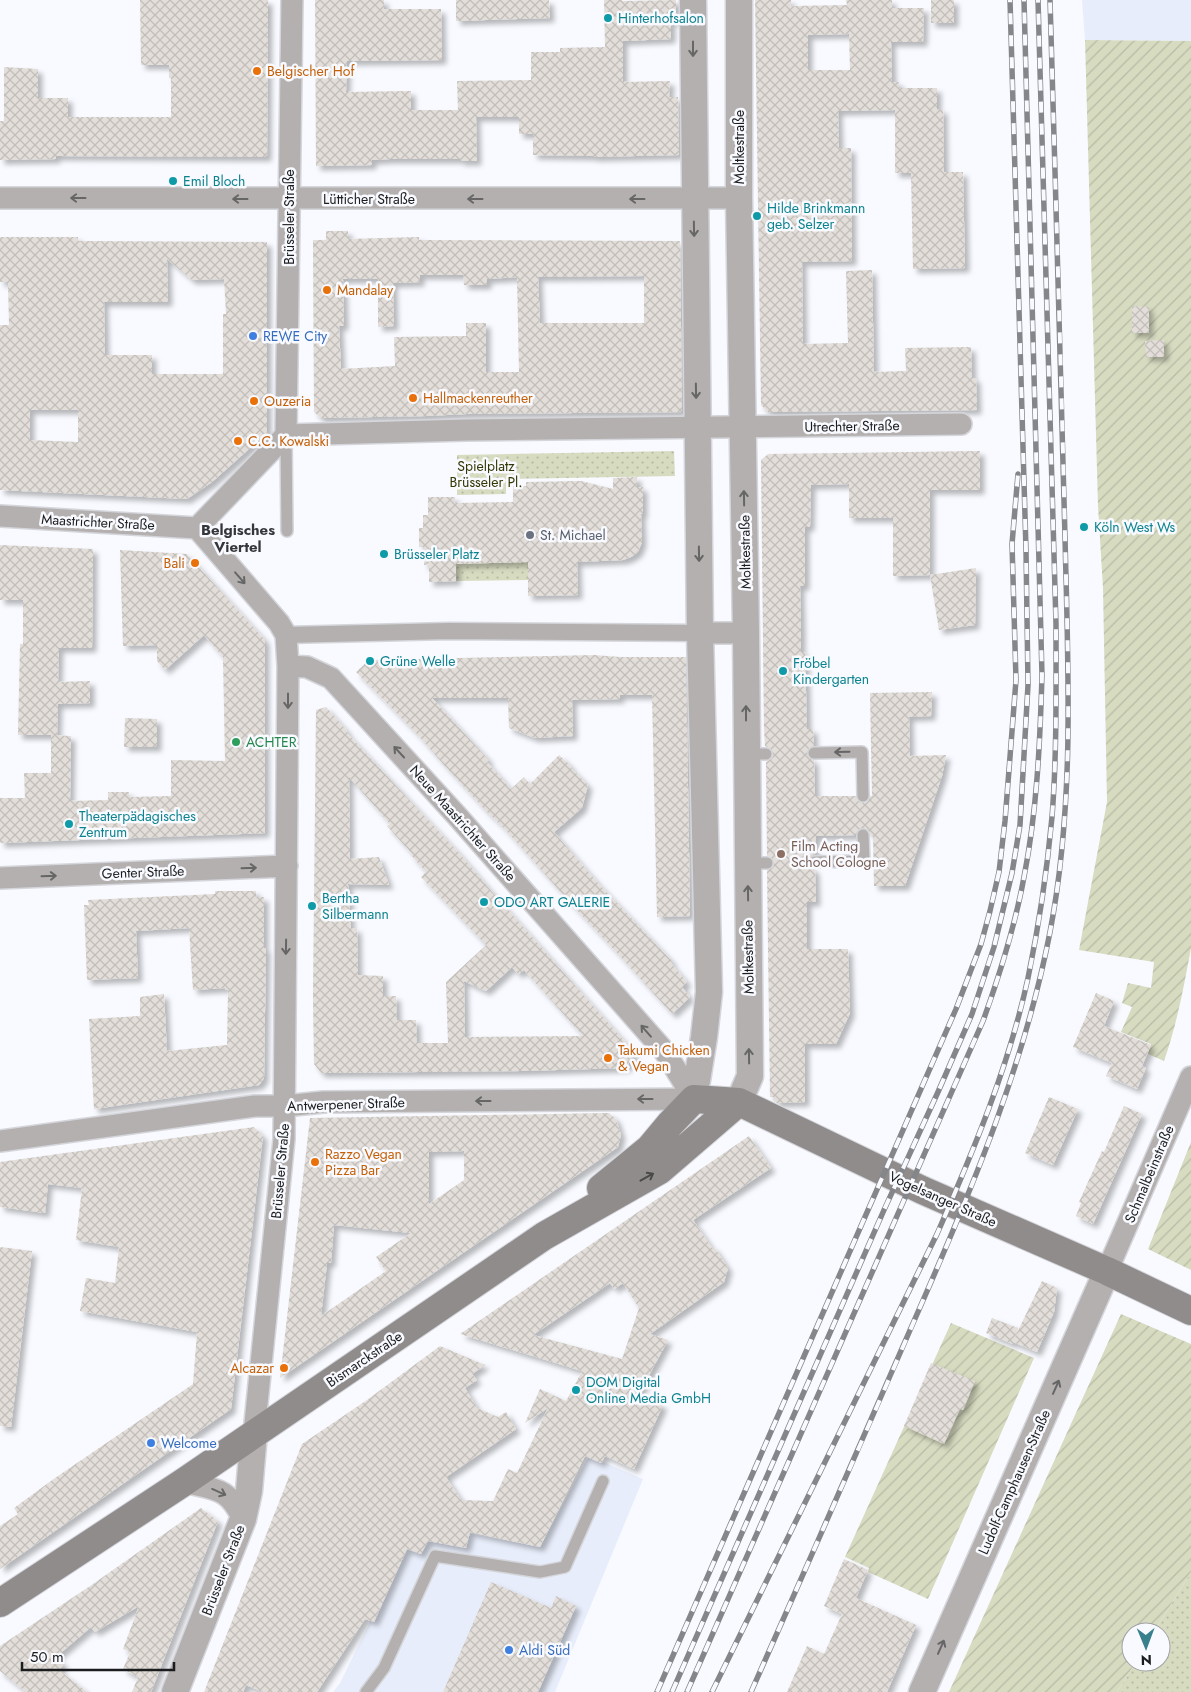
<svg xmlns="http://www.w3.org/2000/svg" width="1191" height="1692" font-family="Jost,sans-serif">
<defs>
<pattern id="park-dots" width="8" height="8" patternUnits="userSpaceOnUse" patternTransform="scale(1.25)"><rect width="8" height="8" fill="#d7dbc0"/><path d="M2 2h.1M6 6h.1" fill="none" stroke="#b8bba5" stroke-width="1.8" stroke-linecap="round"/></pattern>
<pattern id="garden-furrows" width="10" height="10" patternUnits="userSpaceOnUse" patternTransform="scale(1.25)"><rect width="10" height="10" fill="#d7dbc0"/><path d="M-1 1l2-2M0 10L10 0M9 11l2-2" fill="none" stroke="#b8bba5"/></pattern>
<pattern id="building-cross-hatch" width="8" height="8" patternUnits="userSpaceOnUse" patternTransform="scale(1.25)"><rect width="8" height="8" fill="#e3ded9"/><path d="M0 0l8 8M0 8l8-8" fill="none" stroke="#c2beba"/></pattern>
<filter id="shadow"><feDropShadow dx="4.5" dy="4.5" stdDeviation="2.5" flood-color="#0004"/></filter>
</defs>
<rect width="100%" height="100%" fill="#f8faff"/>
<path fill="#e7edfa" d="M1082,0H1191V41L1085,40Z
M589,1456L643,1479L555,1692H333L340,1683L418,1524L540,1547Z"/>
<path fill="url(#park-dots)" d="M674,451L675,476L506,479V494L457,495V455Z
M528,562V580L456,581V564Z
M1191,1572V1692H1117L1136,1662H1161V1632H1154Z"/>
<path fill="url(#garden-furrows)" d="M1085,40L1191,41V948C1184,986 1177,1024 1164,1061L1148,1054L1151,1044L1121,1032L1132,1007L1122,1003L1128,983L1151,988L1154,962L1079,950L1107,802L1103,588L1098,506Z
M1191,1142V1270L1148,1249Z
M1121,1314L1191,1344V1572L1154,1632H1131V1662H1136L1117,1692H949Z
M951,1323L1034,1358L928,1599L868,1572L869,1568L845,1557Z"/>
<path fill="url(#building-cross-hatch)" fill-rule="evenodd" filter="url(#shadow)" d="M140,0H268L267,157L56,156V159L0,160V121H4V67L38,69V98H68V117H171V78H169V65H141Z
M315,0H384V9H441L442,60L347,61L346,92L411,91V110H458L457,81L531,80V52H560V48L605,47L604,0H622V1L676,0V21H671V39L623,41V82L670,81L669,97H678L679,155L593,157V156L533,155V134H519V117H476L477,161H460V159H390L372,160V165L316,166Z
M456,0H549L550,18L456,21Z
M755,0H791V6L847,5L846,0H892V8H924L923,42H891L892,82H899V88H937V110L943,109L944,172H963L965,268L913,269L911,173H895V110L838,111L839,148H851L852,261L802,262L803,344L848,343L846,271L872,270L874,372L906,371L905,348L971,347L972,378H976L977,410L768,412L761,405ZM849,34L850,70H808V35Z
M931,0H954V23H931Z
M326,231H348V239L419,237V240L680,241L682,412L467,414L426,416L321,418L314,412L313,240H326ZM420,275H463L464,285H487V279L517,277L519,372H486V323H466V336L394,337L395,366L341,369L339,326H344L343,279H378V327L394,326L393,283L420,282ZM644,276V323H540L538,277Z
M0,237H78V241L267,242V433L212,482L187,499L0,490V325H9L8,282H0ZM167,259L192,280L224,279L226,314H223V374H152V355H105L104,302H168ZM30,410H78V442L30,440Z
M1132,306L1149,307V333H1132Z
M1164,340V357H1146L1145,341Z
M980,451V490H930V575L893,576V518H849V484L811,485L810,527H805V586H800L801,630V652H805L807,729H813L814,746L808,749L807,754L810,759L814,760L815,796H856L857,800L863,803L867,802L870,796H872L870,693L932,692L931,716L909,717L910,756L946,755L942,776L905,886H874L873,835H871L867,829L859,828L856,835L816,836L815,854L811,856L808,862L809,866L815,870L816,902H807V949H848L850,1013L836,1044H805V1102L777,1103L775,1102V1097H770L767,870L773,867L774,863L771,857L767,856L766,762L772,758L773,754L770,748L765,746L764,729L761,460L768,454Z
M637,477V487H643V514H641L642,542L638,552L631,557L623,560L577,562L578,595L528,596V562L456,564V581L429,582V564L424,565V547H419V528H423V515H428V497H455V503L513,502V486H526V482L581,481L613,489V478Z
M0,545L93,549L92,648H59L58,682L90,681V703L58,704L57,735H18L20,644H23V600H0Z
M120,550L187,554L265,640V833L0,843V798H25L24,773H51V735L71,736L70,801L108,800V792H129V797L171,796V760L225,761L223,657L204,635L165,670L157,661V645L123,646Z
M976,568L975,625L939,630L930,575Z
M594,655L620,657H686L690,916L657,917L652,695H620V699L572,700L573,736L535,738L509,728L508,698H432L489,760L487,762L511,789L524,777L530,784L559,755L571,766L570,767L588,785L582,808L554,832L598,883L672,961L671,963L687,982L682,987L690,997L672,1014L619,955L573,906L503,827L486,811L444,765L418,735L356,672L369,660Z
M326,707L348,732L347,733L460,854L494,894L635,1053L626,1068L522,1071L321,1073L314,1064L313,997L316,710ZM349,777L390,824L387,826L413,855H411L426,872L421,877L486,945L446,982L448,1043H417L416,1020H397L396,996H383V976L358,975L357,928L351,929L348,884L389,885L379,857L350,859ZM512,967L518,974L524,970L583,1036L465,1037L464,981L486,991Z
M125,718L157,719V747H124Z
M215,891H256V897H264V948H266L264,1078L259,1085L94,1109L89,1019L140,1016V997L164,994L167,1051L227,1045L228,990H225V988L193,990L189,928L136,931L138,978L87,980L84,905H89L88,900L215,894Z
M1096,993L1114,1001L1104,1026L1151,1045L1142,1066L1146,1068L1137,1089L1106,1076L1112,1063L1073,1047Z
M1049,1097L1078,1109L1053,1165L1025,1153Z
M1124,1106L1142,1114L1093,1224L1076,1216L1081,1203L1079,1202L1102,1151L1104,1152Z
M609,1113L616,1119L621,1135L618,1147L280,1378L310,1118ZM464,1151V1180L429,1204V1152ZM334,1225L411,1233L376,1257L386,1271L321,1316L327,1263H331Z
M254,1127L263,1136L231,1409L0,1569V1526L18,1514L14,1508L55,1478L193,1384L197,1332L80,1311L86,1278L115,1283L119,1247L76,1240L82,1188L48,1184L45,1213L0,1207V1162Z
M749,1136L771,1168L693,1220L712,1248L714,1247L728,1268L724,1282L650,1334L668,1340L639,1394L663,1405L634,1469L605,1456L601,1463L585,1456L540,1547L470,1532L466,1548L428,1541L421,1554L407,1549L374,1622L365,1619L317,1692H263L246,1685L243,1692H204L302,1444L367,1400L440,1346L485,1365L472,1374L477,1380L465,1388L477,1408L498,1417L506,1412L516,1429L446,1477L461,1500L493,1501L508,1469L517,1473L548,1408L525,1423L540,1389L566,1401L582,1371L460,1334ZM610,1283L614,1289L623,1283L639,1308L622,1359L533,1335Z
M0,1247L32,1251L11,1427L0,1426Z
M1042,1281L1057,1288L1054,1312L1037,1352L1013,1342V1344L986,1333L992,1318L1018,1328L1013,1341Z
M931,1363L975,1381L963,1410L960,1409L944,1444L904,1426Z
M201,1508L218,1521L151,1692H132L138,1677L123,1669L130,1652L123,1649L139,1606L95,1632L91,1627L56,1657L64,1664L59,1670L87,1692H26L0,1671V1646L93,1584Z
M844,1559L868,1570L856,1598L916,1625L887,1692H787L807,1646L824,1654L842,1614L824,1606Z
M491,1582L551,1608L556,1596L576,1606L538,1692H443Z"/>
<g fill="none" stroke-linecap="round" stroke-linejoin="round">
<defs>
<path id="service" d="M286,435L287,531
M814,753L862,752L863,796
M746,754H766
M815,862L864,861L863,835
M747,863H767
M366,1692L384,1668L435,1556L540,1572L565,1567L603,1481"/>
<path id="pedestrian" d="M286,635L449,631L700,633"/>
<path id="minor" d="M0,198H739
M286,435L292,0
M0,516L197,528
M197,528L279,623L286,635L288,666L284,1139L254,1433
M197,528L286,435L467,430L961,424
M700,633H746
M0,878L287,866
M0,1141L255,1106H285L323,1102L694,1099L665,1052L458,817L331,678L307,667L288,666
M1107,1271L1191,1077
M184,1482C216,1490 228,1487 243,1519"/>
<path id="tertiary" d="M693,0L700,633L709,992L704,1037L694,1099
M739,1102L750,1076L746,633L739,198V0
M175,1692L243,1519L249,1491L254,1433
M922,1692L1107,1271"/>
<path id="secondary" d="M601,1188L650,1148L670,1124L694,1099L739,1102L922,1190L1107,1271L1191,1311
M0,1603L184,1482L544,1236L660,1170L739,1102"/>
</defs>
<use href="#service" stroke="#d5d6db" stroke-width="14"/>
<use href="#pedestrian" stroke="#d5d6db" stroke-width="19"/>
<use href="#minor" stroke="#d5d6db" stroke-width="24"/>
<use href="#tertiary" stroke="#d5d6db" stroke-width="29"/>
<use href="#secondary" stroke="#d5d6db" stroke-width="30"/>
<use href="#service" stroke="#b3b0af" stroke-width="11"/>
<use href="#pedestrian" stroke="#b3b0af" stroke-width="16"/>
<use href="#minor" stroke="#b3b0af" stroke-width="21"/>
<use href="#tertiary" stroke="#b3b0af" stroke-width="26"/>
<use href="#secondary" stroke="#908c8b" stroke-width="28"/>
<defs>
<path id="rail" d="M657,1692L956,1009L981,944L990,911L999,872L1005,821L1016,680L1012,544L1018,474
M672,1692L884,1210L938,1092L972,1014L994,947L1012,873L1020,825L1028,685L1026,550L1010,0
M687,1692L983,1021C1000,974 1015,926 1024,877C1037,811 1040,743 1042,675L1024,0
M712,1692L937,1234C973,1152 1009,1066 1028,978C1039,925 1047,871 1052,817C1057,753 1056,688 1056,624L1038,0
M751,1692C808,1563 865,1435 921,1305C974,1184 1025,1062 1050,932C1075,802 1068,668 1065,537C1061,358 1055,179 1050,0"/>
</defs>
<use href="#rail" stroke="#848689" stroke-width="5.5"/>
<use href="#rail" stroke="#f8faff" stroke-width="4" stroke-dasharray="11" stroke-linecap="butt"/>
</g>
<defs><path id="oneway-shaft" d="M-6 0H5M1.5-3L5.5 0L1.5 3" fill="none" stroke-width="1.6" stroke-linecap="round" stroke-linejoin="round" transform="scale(1.25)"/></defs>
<g stroke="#676666">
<use href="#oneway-shaft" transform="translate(693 49) rotate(90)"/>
<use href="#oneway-shaft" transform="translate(78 198) rotate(-180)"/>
<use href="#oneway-shaft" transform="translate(240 199) rotate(-180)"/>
<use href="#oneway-shaft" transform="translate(475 199) rotate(180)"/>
<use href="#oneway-shaft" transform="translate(637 199) rotate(180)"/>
<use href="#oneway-shaft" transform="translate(694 229) rotate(89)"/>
<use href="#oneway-shaft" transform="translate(696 391) rotate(89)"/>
<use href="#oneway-shaft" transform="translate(744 498) rotate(-91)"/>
<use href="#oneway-shaft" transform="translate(699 554) rotate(89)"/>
<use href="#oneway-shaft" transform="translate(240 578) rotate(49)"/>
<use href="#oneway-shaft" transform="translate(288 701) rotate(90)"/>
<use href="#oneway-shaft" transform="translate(746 713) rotate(-90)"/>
<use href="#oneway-shaft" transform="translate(399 752) rotate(-133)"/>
<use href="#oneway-shaft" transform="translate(842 752) rotate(179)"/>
<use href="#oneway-shaft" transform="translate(249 868) rotate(-2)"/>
<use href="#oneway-shaft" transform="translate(49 876) rotate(-2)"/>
<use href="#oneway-shaft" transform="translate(748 893) rotate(-91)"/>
<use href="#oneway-shaft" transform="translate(286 947) rotate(91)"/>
<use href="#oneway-shaft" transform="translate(646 1031) rotate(-131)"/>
<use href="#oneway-shaft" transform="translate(749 1056) rotate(-91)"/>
<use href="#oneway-shaft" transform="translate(645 1099) rotate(180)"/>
<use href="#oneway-shaft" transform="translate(483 1101) rotate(180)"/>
<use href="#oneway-shaft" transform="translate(1056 1387) rotate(-66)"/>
<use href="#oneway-shaft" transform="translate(219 1492) rotate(24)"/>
<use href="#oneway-shaft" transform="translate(941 1647) rotate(-66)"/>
</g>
<use stroke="#4a494a" href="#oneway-shaft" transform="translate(647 1177) rotate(-29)"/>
<g fill="#0f9aa8" stroke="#f8faff" stroke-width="2">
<circle cx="608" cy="18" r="5"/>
<circle cx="173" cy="181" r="5"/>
<circle cx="757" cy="216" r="5"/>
<circle cx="1084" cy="527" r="5"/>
<circle cx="384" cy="554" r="5"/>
<circle cx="370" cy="661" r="5"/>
<circle cx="783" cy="671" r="5"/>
<circle cx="69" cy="824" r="5"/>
<circle cx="484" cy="902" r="5"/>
<circle cx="312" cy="906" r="5"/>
<circle cx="576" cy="1390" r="5"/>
</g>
<g fill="#e8710a" stroke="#f8faff" stroke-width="2">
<circle cx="257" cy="71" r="5"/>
<circle cx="327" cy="290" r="5"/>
<circle cx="413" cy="398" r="5"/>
<circle cx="254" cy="401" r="5"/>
<circle cx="238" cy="441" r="5"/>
<circle cx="195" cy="563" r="5"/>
<circle cx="608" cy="1058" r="5"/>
<circle cx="315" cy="1162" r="5"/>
<circle cx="284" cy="1368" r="5"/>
</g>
<g fill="#3f7fe0" stroke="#f8faff" stroke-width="2">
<circle cx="253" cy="336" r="5"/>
<circle cx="151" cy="1443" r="5"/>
<circle cx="509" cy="1650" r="5"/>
</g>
<circle fill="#6b7280" stroke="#f8faff" stroke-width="2" cx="530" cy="535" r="5"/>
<circle fill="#2e9e5b" stroke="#f8faff" stroke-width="2" cx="236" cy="742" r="5"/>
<circle fill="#8d6e63" stroke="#f8faff" stroke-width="2" cx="781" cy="854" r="5"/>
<g text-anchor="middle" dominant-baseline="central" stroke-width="5" stroke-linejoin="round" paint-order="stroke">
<g font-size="14" fill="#0d838f" stroke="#f8faff" text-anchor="start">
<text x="618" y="18">Hinterhofsalon</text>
<text x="183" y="181">Emil Bloch</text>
<text x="767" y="208">Hilde Brinkmann<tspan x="767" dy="16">geb. Selzer</tspan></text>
<text x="1094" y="527">Köln West Ws</text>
<text x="394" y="554">Brüsseler Platz</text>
<text x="380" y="661">Grüne Welle</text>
<text x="793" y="663">Fröbel<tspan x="793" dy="16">Kindergarten</tspan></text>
<text x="79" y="816">Theaterpädagisches<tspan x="79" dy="16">Zentrum</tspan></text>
<text x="322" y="898">Bertha<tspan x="322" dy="16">Silbermann</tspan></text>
<text x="494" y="902">ODO ART GALERIE</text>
<text x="586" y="1382">DOM Digital<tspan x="586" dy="16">Online Media GmbH</tspan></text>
</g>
<g font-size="14" fill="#c56008" stroke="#f8faff" text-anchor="start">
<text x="267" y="71">Belgischer Hof</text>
<text x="337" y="290">Mandalay</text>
<text x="423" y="398">Hallmackenreuther</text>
<text x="264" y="401">Ouzeria</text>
<text x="248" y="441">C.C. Kowalski</text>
<text x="185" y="563" text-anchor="end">Bali</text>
<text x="618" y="1050">Takumi Chicken<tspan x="618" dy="16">&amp; Vegan</tspan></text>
<text x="325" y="1154">Razzo Vegan<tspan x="325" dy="16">Pizza Bar</tspan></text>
<text x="274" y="1368" text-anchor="end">Alcazar</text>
</g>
<g font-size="14" fill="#1b1c1e" stroke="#f8faff">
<text transform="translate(739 147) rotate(-90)">Moltkestraße</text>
<text x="369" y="199">Lütticher Straße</text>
<text transform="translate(289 217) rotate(-90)">Brüsseler Straße</text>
<text transform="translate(852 426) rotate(-1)">Utrechter Straße</text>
<text transform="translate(98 522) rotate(3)">Maastrichter Straße</text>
<text transform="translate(745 552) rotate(-91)">Moltkestraße</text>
<text transform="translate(463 823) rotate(48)">Neue Maastrichter Straße</text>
<text transform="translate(143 872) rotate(-2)">Genter Straße</text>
<text transform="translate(748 957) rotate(-91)">Moltkestraße</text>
<text transform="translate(346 1104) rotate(-2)">Antwerpener Straße</text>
<text transform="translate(280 1171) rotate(-85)">Brüsseler Straße</text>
<text transform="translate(1149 1174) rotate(-67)">Schmalbeinstraße</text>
<text transform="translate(943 1199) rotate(24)">Vogelsanger Straße</text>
<text transform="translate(364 1359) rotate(-34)">Bismarckstraße</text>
<text transform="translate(1014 1482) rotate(-66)">Ludolf-Camphausen-Straße</text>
<text transform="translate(223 1570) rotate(-69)">Brüsseler Straße</text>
</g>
<g font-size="14" fill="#366cbe" stroke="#f8faff" text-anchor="start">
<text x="263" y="336">REWE City</text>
<text x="161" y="1443">Welcome</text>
<text x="519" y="1650">Aldi Süd</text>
</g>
<g font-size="14" fill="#333703" stroke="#f8faff">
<text x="486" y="466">Spielplatz<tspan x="486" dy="16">Brüsseler Pl.</tspan></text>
</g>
<g font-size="14" fill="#5b616d" stroke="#f8faff" text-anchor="start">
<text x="540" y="535">St. Michael</text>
</g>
<g font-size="14" fill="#27864d" stroke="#f8faff" text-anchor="start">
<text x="246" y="742">ACHTER</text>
</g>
<g font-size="14" fill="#785e54" stroke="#f8faff" text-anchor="start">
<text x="791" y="846">Film Acting<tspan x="791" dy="16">School Cologne</tspan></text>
</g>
<g font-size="15" font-weight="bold" fill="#34363b" stroke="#f8faff">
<text x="238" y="530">Belgisches<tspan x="238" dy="17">Viertel</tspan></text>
</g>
</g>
<g transform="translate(1146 1647) rotate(179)"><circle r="24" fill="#f8faff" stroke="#a0a1a5"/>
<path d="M0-4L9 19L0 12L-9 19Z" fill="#397f8c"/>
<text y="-8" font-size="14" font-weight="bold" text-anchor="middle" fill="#1b1c1e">N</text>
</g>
<path d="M22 1662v8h152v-8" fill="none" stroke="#1b1c1e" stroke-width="2.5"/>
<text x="30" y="1662" font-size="15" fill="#1b1c1e" stroke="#f8faff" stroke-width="4" paint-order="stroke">50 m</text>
</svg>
